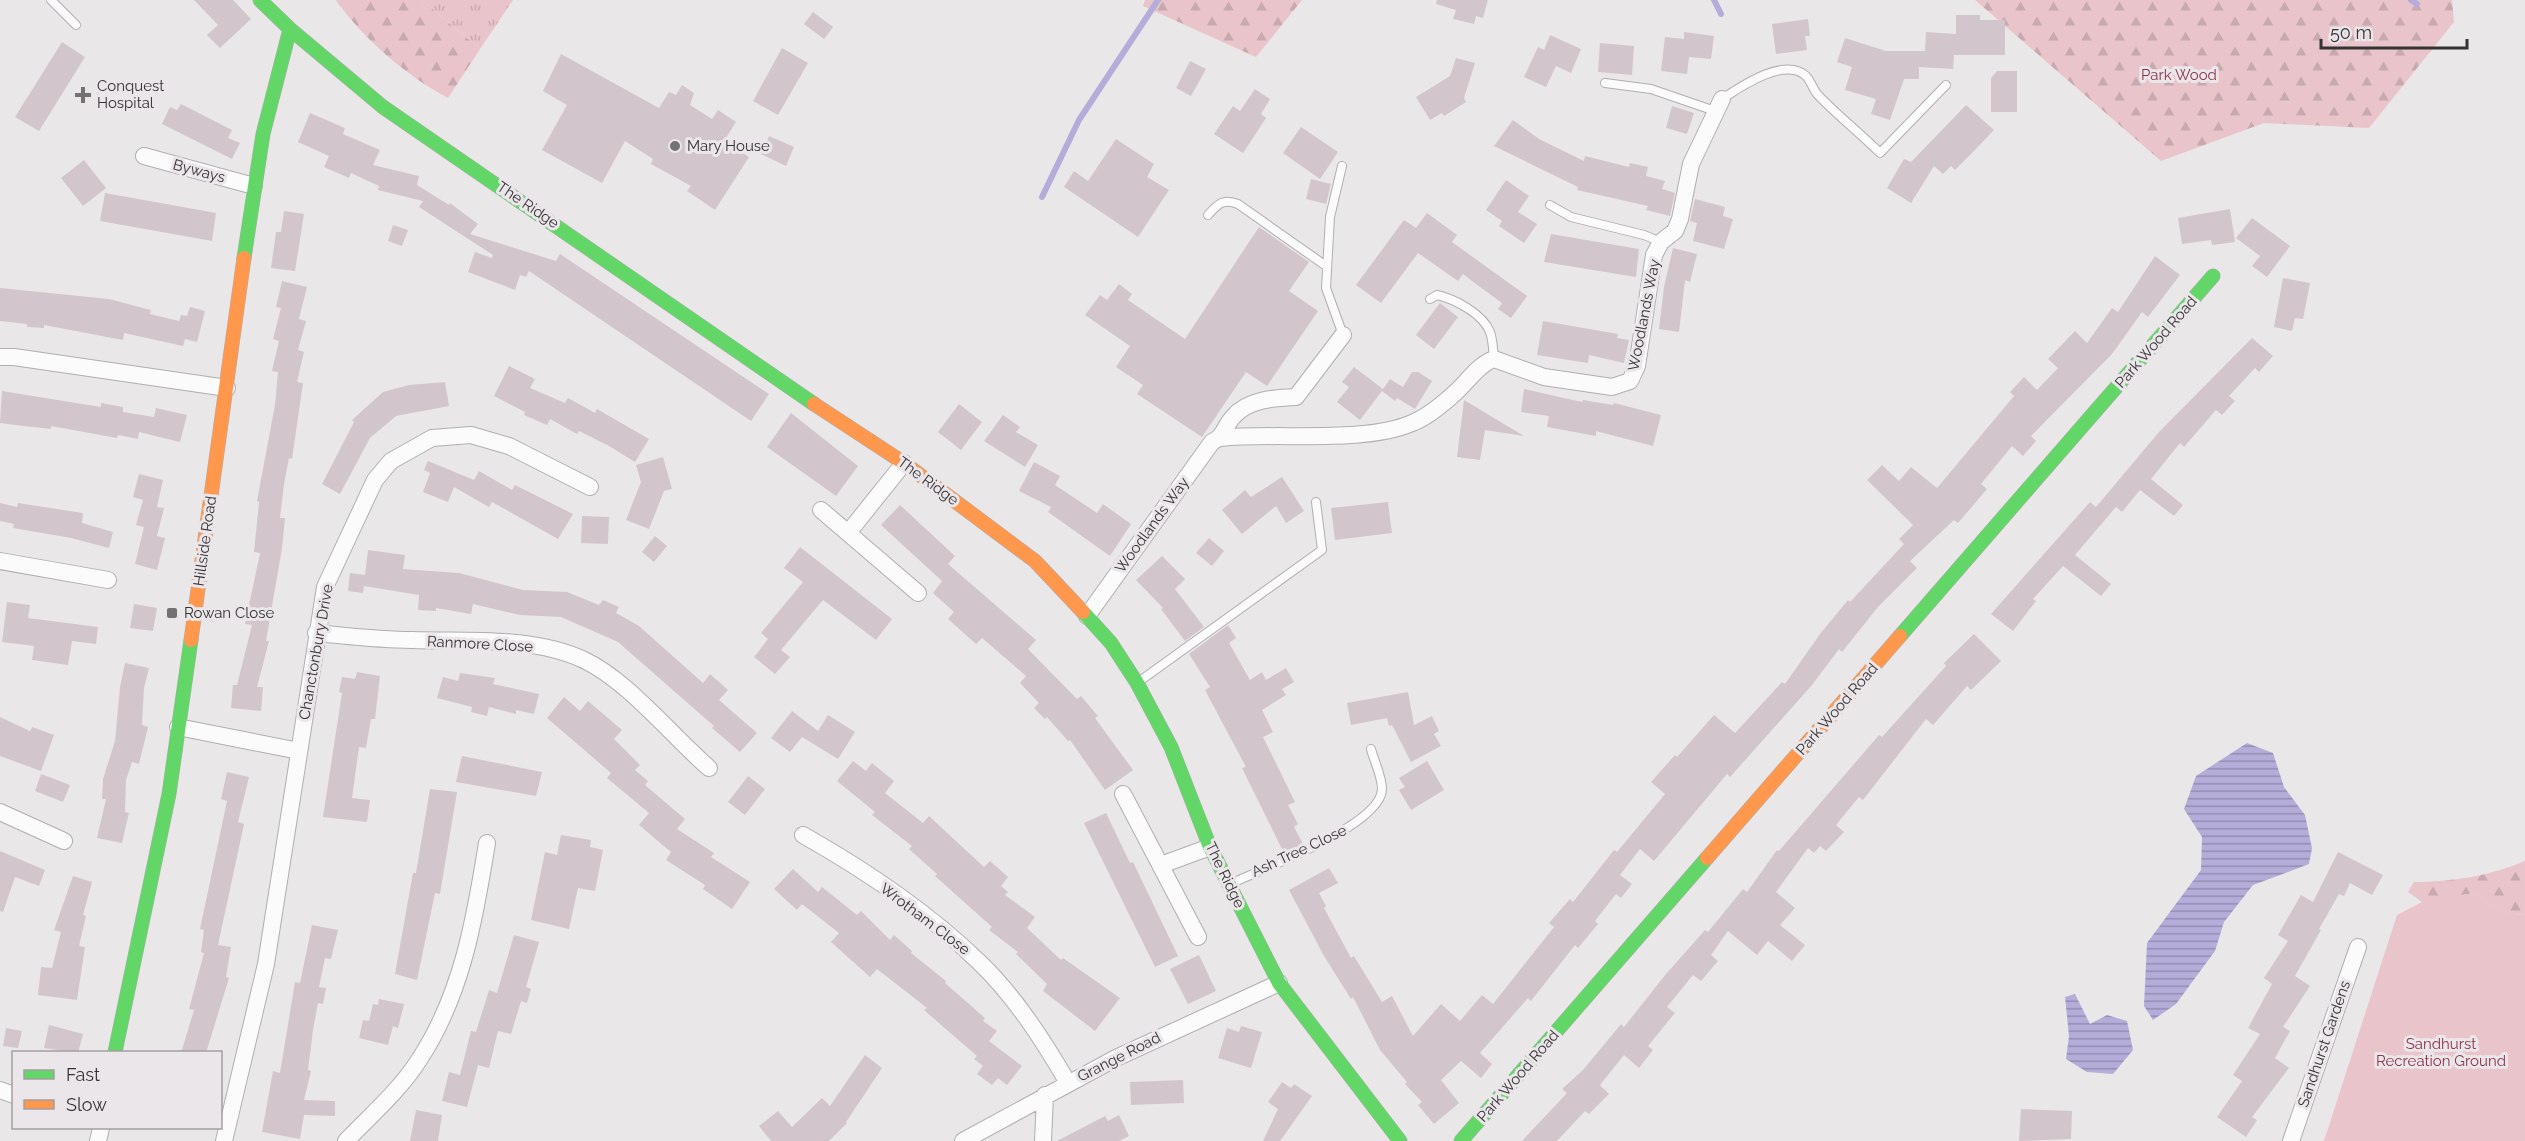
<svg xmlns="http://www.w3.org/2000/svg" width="2525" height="1141" font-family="Raleway,sans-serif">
<defs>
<pattern id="grass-tufts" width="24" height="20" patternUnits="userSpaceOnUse" patternTransform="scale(1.5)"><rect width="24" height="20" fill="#e9c4cb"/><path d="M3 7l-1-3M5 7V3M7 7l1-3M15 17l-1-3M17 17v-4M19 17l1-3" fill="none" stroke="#c8a9af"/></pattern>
<pattern id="forest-firs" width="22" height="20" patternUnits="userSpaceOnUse" patternTransform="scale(1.5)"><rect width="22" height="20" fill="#e9c4cb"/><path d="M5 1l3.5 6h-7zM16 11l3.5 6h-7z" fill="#c8a9af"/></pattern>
<pattern id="water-rules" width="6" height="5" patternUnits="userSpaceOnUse" patternTransform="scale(1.5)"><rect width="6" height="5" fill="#b4add9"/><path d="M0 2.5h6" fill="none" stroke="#938db1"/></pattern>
</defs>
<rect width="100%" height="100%" fill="#eae7e9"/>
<path fill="url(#grass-tufts)" d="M422,0H513L480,49Z"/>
<path fill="url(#forest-firs)" d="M336,0H422L480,49L448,98C408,77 362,38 336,0Z
M1145,0H1302L1256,57L1143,6Z
M1975,0H2452L2454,22L2369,128L2264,123L2161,161Z
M2525,861V915L2502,913L2474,893L2422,902L2408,892L2414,882C2452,882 2490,876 2525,861Z"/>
<path fill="#e9c4cb" d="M2474,893L2502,913L2525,915V1141H2324L2397,915L2424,901Z"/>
<path fill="url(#water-rules)" d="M2247,743L2273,753L2284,787L2305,815L2312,848L2309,864L2253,885L2224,922L2215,951L2176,1004L2153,1020L2144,1006L2147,943L2201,870L2202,837L2184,809L2196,776Z
M2075,994L2090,1024L2107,1015L2127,1021L2133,1050L2113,1074L2087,1072L2066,1059L2069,1036L2065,997Z"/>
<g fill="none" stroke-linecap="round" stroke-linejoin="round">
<path stroke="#b4add9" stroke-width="6" d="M1714,0L1721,14
M2411,0L2417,4
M1042,197L1079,120L1158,0"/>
</g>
<path fill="#d3c5cc" d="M194,0H233L251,19L220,48L207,35L218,25Z
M1437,0H1488L1483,18L1476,16L1474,24L1453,19L1456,10L1436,4Z
M813,12L833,27L824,39L804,24Z
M1956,15H1980V20H2005V55H1954L1953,69L1919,67V79H1904L1890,120L1871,114L1876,99L1845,90L1852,67L1837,62L1845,38L1886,51H1925L1926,32L1956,34Z
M1808,19L1810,36H1805L1807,50L1776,54L1772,24Z
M1684,32L1714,36L1711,59L1689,57L1687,74L1661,71L1665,37L1684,39Z
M1550,35L1581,49L1571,73L1556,66L1546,87L1524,77L1538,47L1544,50Z
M62,42L85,57L39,131L15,117Z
M1600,43L1634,46L1632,75L1598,72Z
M782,48L808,63L778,115L753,101Z
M561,54L659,108L669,92L676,95L682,85L694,93L690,105L712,119L718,110L736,122L724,141L749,157L715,210L687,191L691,186L651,164L653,159L625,141L602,183L542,150L567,105L543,91Z
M1456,58L1475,63L1464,98L1466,102L1444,116L1442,113L1430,120L1416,97L1450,76Z
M1190,61L1206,69L1191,96L1176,88Z
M1997,71H2017V112H1991V78Z
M1255,89L1270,99L1261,114L1266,118L1243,153L1214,134L1233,106L1240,111Z
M181,104L232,130L228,138L240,143L232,159L162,124L170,107L177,110Z
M1966,105L1994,130L1973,152L1955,170L1951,166L1943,174L1934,166L1911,203L1887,188L1904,159L1911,162L1914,159Z
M1672,106L1694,113L1687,134L1666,128Z
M310,113L345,128L343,134L380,150L373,165L419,176L417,185L449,205L450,203L478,224L470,234L556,261L560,254L769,394L751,421L529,271L526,277L520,275L515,290L468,272L475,252L492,258L493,255L419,207L423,201L378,190L379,186L351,173L349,178L324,167L329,156L298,142Z
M1513,120L1539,139L1584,161L1585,156L1629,167L1630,163L1648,167L1646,176L1665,181L1662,189L1675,193L1670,216L1646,210L1648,206L1577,190L1578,187L1494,146Z
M1301,127L1338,152L1320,179L1283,153Z
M769,136L794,147L786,166L761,154Z
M1116,139L1154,164L1147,177L1169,190L1138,237L1064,187L1074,171L1088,181Z
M84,160L106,188L83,206L61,178Z
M1311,179L1331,184L1326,204L1306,199Z
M1506,180L1529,196L1518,212L1537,224L1524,243L1499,226L1502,221L1486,210Z
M105,193L216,213L212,241L100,221Z
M1695,199L1725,207L1723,216L1733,219L1724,249L1693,241L1697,223L1690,221Z
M2230,209L2235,242L2212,245L2211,240L2182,244L2178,218Z
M284,211L304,214L295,271L271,268L276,232H281Z
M1427,213L1457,235L1452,242L1527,296L1511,318L1498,309L1502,303L1476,284L1463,274L1458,281L1418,253L1381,303L1356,285L1404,220L1416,228Z
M2252,218L2290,246L2267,277L2252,266L2260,256L2236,238Z
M393,225L408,230L402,246L388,241Z
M1259,227L1309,262L1289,291L1318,311L1267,386L1246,372L1202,437L1137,394L1143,385L1116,367L1130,346L1085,315L1100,295L1107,300L1119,284L1132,294L1128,300L1185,339Z
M1551,234L1639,249L1636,277L1544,262Z
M1673,248L1697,254L1690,282L1685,280L1679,332L1659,329L1664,287Z
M2155,256L2180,275L2148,317L2142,312L2112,354L2031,436L2036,441L2023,456L2012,446L1981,484L1987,489L1958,523L1954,520L1910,561L1917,568L1878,607L1842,652L1839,649L1812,685L1730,777L1727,774L1654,861L1640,849L1620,875L1632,884L1621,898L1616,894L1595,921L1598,924L1578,948L1575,945L1531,1001L1528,998L1480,1053L1492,1064L1481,1078L1461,1061L1441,1080L1459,1103L1434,1124L1418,1105L1422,1102L1405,1084L1407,1082L1380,1050L1353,997L1351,999L1324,956L1289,890L1329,868L1338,883L1319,893L1326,906L1324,908L1351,958L1354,956L1382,1002L1392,996L1413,1036L1441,1004L1460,1021L1482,995L1493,1004L1554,927L1549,923L1570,899L1573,902L1614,850L1617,852L1665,794L1651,782L1675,755L1677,757L1714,715L1735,733L1782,682L1785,684L1820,634L1848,600L1850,602L1904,544L1899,539L1913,525L1867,480L1882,465L1899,481L1911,467L1937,488L2014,396L2010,392L2024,377L2037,390L2058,368L2048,359L2075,331L2087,343L2112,308L2118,312Z
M2283,278L2310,283L2303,319L2295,318L2292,331L2274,327Z
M282,281L307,287L299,319L306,321L298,350L304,352L297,382L303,383L292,459L289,458L284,484L280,518H285L282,548L266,641H269L257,687H263L261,711L231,708L233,685H237L252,625L245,624L260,553L254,552L259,502L257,501L275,405L278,372L272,371L279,341L273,339L281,308L276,307Z
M0,288L109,299L151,310L150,314L179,321L181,315L187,316L190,307L205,311L197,342L185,339L183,346L124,333L123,340L44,325V328L27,327V324L0,321Z
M1440,303L1458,317L1434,349L1416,335Z
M1543,321L1618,334L1617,338L1629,340L1624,363L1589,355L1588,363L1537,355Z
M2252,338L2273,356L2259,372L2255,368L2229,396L2235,401L2222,415L2216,410L2184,447L2180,443L2151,479L2183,505L2174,516L2140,490L2122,512L2116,507L2075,555L2111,584L2101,596L2063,566L2033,599L2036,601L2013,631L1991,614L2090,502L2096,507L2159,432Z
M509,366L535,379L530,388L565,403L568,398L595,413L597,409L649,439L635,462L609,446L579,431L577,434L550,419L547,425L524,415L525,412L494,396Z
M1354,367L1383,389L1390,379L1403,387L1412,372H1418L1432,381L1415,409L1397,398L1395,401L1382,391L1360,420L1337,402L1349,387L1342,382Z
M445,382L449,406L396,416L370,438L340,494L322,484L354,422L352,420L383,392L409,385Z
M1524,389L1582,402L1583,400L1613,405L1614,403L1661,415L1653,446L1596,431V436L1547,427L1549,416L1521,412Z
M2,391L101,407V403L123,407V412L154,417L156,408L187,415L180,442L139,432L138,439L118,435L117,438L51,426V429L15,425L0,423Z
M1464,400L1524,436L1485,430L1480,460L1457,457Z
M959,404L982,422L961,450L938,432Z
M791,413L858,466L836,496L767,447Z
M1003,415L1020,427L1016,432L1038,445L1025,467L984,441Z
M663,457L672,489L664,491L649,529L626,520L641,482L636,465Z
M428,461L474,480L479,471L512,490L515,485L573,514L558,539L492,502L489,507L454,487L448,502L423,492L430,473L424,470Z
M1034,462L1060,476L1055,485L1097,513L1103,504L1131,524L1110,556L1048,512L1051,507L1019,491Z
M139,474L163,480L157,507L164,508L157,536L165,538L157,570L135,564L144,527L136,525L143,500L133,497Z
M1282,477L1304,511L1286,523L1276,506L1242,534L1222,510L1245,490L1251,497Z
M1388,502L1392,533L1335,540L1331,508Z
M0,503L17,507L18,503L83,513L82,523L113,532L109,548L71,538L13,528L14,524L0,521Z
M900,505L955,556L948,564L1036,640L1028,649L1077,699L1081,696L1098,716L1095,718L1133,770L1105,790L1070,740L1068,741L1047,717L1045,719L1034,708L1039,703L1020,683L1026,676L982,638L976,644L948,619L954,612L933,593L942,581L881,525Z
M582,516L609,517L608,544L581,543Z
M655,536L667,546L654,562L642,552Z
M1209,538L1224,551L1212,566L1196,553Z
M800,547L892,619L876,640L823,600L781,650L790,657L775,674L754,657L768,639L761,633L803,582L784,568Z
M368,550L405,555L403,569L459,573L523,590L567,592L599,605L603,600L619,607L616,613L639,626L703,683L710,674L728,690L719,700L757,733L740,752L712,728L714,726L618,642L561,617L520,615L473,604L471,614L436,608V611L418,610L419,595L364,586L363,593L348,591L350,573L365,575Z
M1162,556L1185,579L1175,589L1204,627L1185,641L1161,609L1163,608L1136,580Z
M7,602L30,605L28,618L98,627L96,644L72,641L68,665L32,660L34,646L2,642Z
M134,604L157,608L153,631L130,628Z
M1228,625L1236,638L1229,643L1250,680L1262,672L1266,680L1286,668L1294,682L1282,689L1286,695L1262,710L1273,732L1263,737L1295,802L1288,805L1298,824L1294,827L1303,844L1284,853L1242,768L1246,767L1205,690L1210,687L1189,654Z
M1974,634L2001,661L1971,690L1967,686L1933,725L1926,719L1863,800L1859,797L1836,825L1844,832L1826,851L1820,846L1814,853L1808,848L1776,892L1795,908L1780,925L1805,945L1792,961L1768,941L1757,955L1728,931L1711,955L1718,961L1701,981L1693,975L1667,1007L1675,1013L1648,1046L1653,1050L1639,1068L1624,1055L1600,1085L1609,1094L1589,1114L1585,1111L1557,1141H1522L1567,1093L1562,1089L1583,1070L1621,1024L1624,1027L1666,974L1705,930L1708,932L1743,889L1747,892L1777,850L1779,851L1879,735L1882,737L1946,666L1944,663Z
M125,663L149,668L144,688L142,725L148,727L139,764L132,762L126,780L125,812L129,813L122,843L97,838L106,799H102L103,779L115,741L120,687Z
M357,672L380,676L375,719H371L366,748L359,747L352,798L370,800L367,822L323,817L342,693L339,692L342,677L355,679Z
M460,673L495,678L493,684L539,694L534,714L516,710V714L489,707L487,716L471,712L472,707L437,698L443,677L458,681Z
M1408,692L1414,725L1432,716L1439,731L1434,734L1441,746L1411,762L1392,725L1389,726L1387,718L1351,725L1347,703Z
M564,697L580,711L588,701L622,730L614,739L640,765L635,770L648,781L645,785L685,819L677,829L714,853L711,857L750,882L732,909L703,889L705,885L666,860L671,852L639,825L649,813L607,778L611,773L547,718Z
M792,711L818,731L828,715L855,732L838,759L802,737L790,752L771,738Z
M0,717L30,731L32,727L54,735L41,771L0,756Z
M462,756L542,772L536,796L456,782Z
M853,761L866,771L872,763L894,781L885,793L923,823L929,816L984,867L990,861L1008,877L1001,886L1008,892L1005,895L1035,917L1027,928L1061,960L1063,958L1120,998L1095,1031L1043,991L1047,984L1016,954L1018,952L989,930L992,927L935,876L937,874L909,849L912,846L872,815L875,812L837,781Z
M1427,761L1444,790L1411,810L1399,790L1405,787L1399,778Z
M227,772L249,777L238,822L244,824L218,945L231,947L226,977L229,978L206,1053H181L194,1010L189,1009L204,953L201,952L204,930L200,929L227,801L221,799Z
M41,774L70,785L63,802L35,791Z
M748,776L765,789L745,815L728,802Z
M430,789L457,792L440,894L435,893L417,980L395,974L413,873H416Z
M1106,813L1130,863L1133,862L1178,956L1155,967L1084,823Z
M561,835L591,840L590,847L603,850L595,891L578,888L569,929L531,920L545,852L557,855Z
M0,851L45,870L39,886L15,877L3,912L0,911Z
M2338,852L2383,875L2372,895L2350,883L2344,896L2339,894L2319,929L2321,930L2295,976L2310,986L2283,1027L2290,1031L2275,1058L2289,1068L2252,1117L2257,1120L2246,1137L2217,1117L2242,1081L2233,1075L2260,1034L2248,1028L2272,984L2264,978L2288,941L2278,935L2301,895L2313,902Z
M793,869L818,892L822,887L857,915L861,911L890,940L894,935L912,951L911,953L946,981L945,983L985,1018L983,1021L997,1031L989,1041L1022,1066L1007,1085L998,1078L992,1085L977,1074L983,1066L974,1059L977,1056L924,1010L927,1008L877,969L870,977L831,942L839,933L802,904L797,910L774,889Z
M73,876L92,882L83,915L86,916L79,946L85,947L77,1000L38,995L41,967L52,968L61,932L54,930Z
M312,925L338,930L331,959L325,958L319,987L326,988L323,1004L318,1003L313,1030L308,1070L311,1071L304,1100L335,1101V1116L304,1115L300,1139L262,1132L273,1071L280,1073L295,982L300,983Z
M514,935L539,942L526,987L531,989L527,1003L521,1001L511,1034L498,1031L489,1068L478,1065L467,1107L442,1101L449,1072L460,1075L471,1031L476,1032L489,990L497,993Z
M1199,955L1216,991L1188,1004L1170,969Z
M379,999L404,1004L398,1028L393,1026L388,1045L359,1038L363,1020L369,1021L373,1004L378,1005Z
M49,1025L83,1034L78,1053L44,1048Z
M1241,1026L1262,1032L1251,1068L1218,1058L1227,1028L1239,1032Z
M6,1028L22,1031L18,1048L3,1046Z
M865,1055L882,1068L846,1122L847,1123L829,1141H771L759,1126L778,1111L792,1127L822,1098L830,1106Z
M1183,1080L1184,1103L1131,1105L1130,1082Z
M1282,1082L1291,1088L1294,1084L1312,1096L1280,1141H1263L1278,1109L1268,1102Z
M2021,1109L2072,1111L2071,1139L2019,1141Z
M416,1110L442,1115L438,1141H410Z
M1119,1115L1129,1136L1119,1141H1057L1105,1116L1108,1121Z"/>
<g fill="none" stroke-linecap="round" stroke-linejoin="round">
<defs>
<path id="lane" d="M51,0L76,25
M1605,83L1651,89L1715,111
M1722,99C1740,87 1785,56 1806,76C1811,81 1813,90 1818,95C1838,116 1860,133 1880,153L1946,85
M1342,166L1330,217L1326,288L1343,335
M1550,205L1571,217L1644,235L1661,242
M1208,215C1218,204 1223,198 1238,204L1326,266
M1430,299L1437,295C1455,299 1483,314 1490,332C1493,340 1493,350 1494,359
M1137,683L1322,550L1316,502
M1230,884C1260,870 1382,825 1382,789C1382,776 1374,761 1371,749"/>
<path id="street" d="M144,156L254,186
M0,357H14L227,388
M1221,438C1276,432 1364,444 1412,423C1428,417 1444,403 1456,392C1468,381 1479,364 1494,359L1544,377L1612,387L1630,381L1637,366L1654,255L1661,242L1675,231L1680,219L1691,164L1722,99
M821,510L918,593
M848,533L904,463
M0,561L108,580
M1087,616L1212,442C1224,437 1224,427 1233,417C1248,399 1275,398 1296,397L1343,335
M316,633C348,636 380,640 412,640C468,642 533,636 584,660C627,680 672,736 709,768
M178,727L299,751
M1123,794L1198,937
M0,812L64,841
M803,835C865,870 927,912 978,961C1014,995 1043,1040 1068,1083
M1161,865L1210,847
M0,1090L14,1095
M98,1141L101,1128
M224,1141L266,964L325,587L375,480L391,461L432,438L471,435L509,446L590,487
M346,1141C371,1115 400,1090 419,1060C462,995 475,918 487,843
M963,1141L1116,1058L1279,983
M1043,1141L1045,1095
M2291,1141L2358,947"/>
<path id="fast" d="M260,0L290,29L383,107L814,404
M244,258L263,134L290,29
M1083,612L1111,643L1137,683L1171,747L1210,847L1279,983L1400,1141
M1900,636L2213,276
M115,1052L169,794L191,640
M1461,1141L1707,858"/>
<path id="slow" d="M814,404L904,463L1035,561L1083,612
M191,640L244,258
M1707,858L1900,636"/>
</defs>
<use href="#lane" stroke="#b0aeb0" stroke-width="10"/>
<use href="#street" stroke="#b0aeb0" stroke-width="18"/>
<use href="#fast" stroke="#b0aeb0" stroke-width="15"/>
<use href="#slow" stroke="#b0aeb0" stroke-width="15"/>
<use href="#lane" stroke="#fcfbfc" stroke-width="8"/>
<use href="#street" stroke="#fcfbfc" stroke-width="16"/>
<use href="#fast" stroke="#63d668" stroke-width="14"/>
<use href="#slow" stroke="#ff974d" stroke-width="14"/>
</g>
<g fill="#747173" stroke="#ebe6ea" stroke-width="2">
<path d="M80 86h6v6h6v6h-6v6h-6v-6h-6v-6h6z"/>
<circle cx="675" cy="146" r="6"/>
<rect x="166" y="607" width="12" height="12" rx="3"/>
</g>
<g text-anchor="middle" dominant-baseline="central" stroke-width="6" stroke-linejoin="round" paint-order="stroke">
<g font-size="15" fill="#8d354a" stroke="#ebe6ea">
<text x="2179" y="75">Park Wood</text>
<text x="2441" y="1044">Sandhurst<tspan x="2441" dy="17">Recreation Ground</tspan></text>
</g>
<g font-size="15" fill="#343233" stroke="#ebe6ea" text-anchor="start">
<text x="97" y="86">Conquest<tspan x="97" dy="17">Hospital</tspan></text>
<text x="687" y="146">Mary House</text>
<text x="184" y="613">Rowan Close</text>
</g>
<g font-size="15" fill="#343233" stroke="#ebe6ea">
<text transform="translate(199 171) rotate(15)">Byways</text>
<text transform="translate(528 205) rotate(34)">The Ridge</text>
<text transform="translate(1644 315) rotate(-79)">Woodlands Way</text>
<text transform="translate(2156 342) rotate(-49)">Park Wood Road</text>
<text transform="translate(928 481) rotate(36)">The Ridge</text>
<text transform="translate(1152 525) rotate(-54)">Woodlands Way</text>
<text transform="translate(205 541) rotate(-82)">Hillside Road</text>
<text transform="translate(480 644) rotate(3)">Ranmore Close</text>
<text transform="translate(316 652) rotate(-80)">Chanctonbury Drive</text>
<text transform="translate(1837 709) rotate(-49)">Park Wood Road</text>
<text transform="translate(1299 851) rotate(-25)">Ash Tree Close</text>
<text transform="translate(1225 875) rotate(64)">The Ridge</text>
<text transform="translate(925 919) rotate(37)">Wrotham Close</text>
<text transform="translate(2324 1044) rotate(-71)">Sandhurst Gardens</text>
<text transform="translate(1119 1057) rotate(-27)">Grange Road</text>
<text transform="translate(1518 1076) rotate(-49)">Park Wood Road</text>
</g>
</g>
<rect x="12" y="1051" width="210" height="78" fill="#ebe6ea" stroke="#a29ea1" stroke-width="1.5"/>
<rect x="24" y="1070" width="30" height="9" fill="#63d668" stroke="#a29ea1" stroke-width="1.5"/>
<text x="66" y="1081" font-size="18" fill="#343233">Fast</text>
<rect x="24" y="1100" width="30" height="9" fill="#ff974d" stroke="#a29ea1" stroke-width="1.5"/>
<text x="66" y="1111" font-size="18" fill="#343233">Slow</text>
<path d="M2321 39v9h146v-9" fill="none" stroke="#343233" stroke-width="3"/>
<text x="2330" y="39" font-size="18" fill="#343233" stroke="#ebe6ea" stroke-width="4.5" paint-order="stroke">50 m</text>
</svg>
